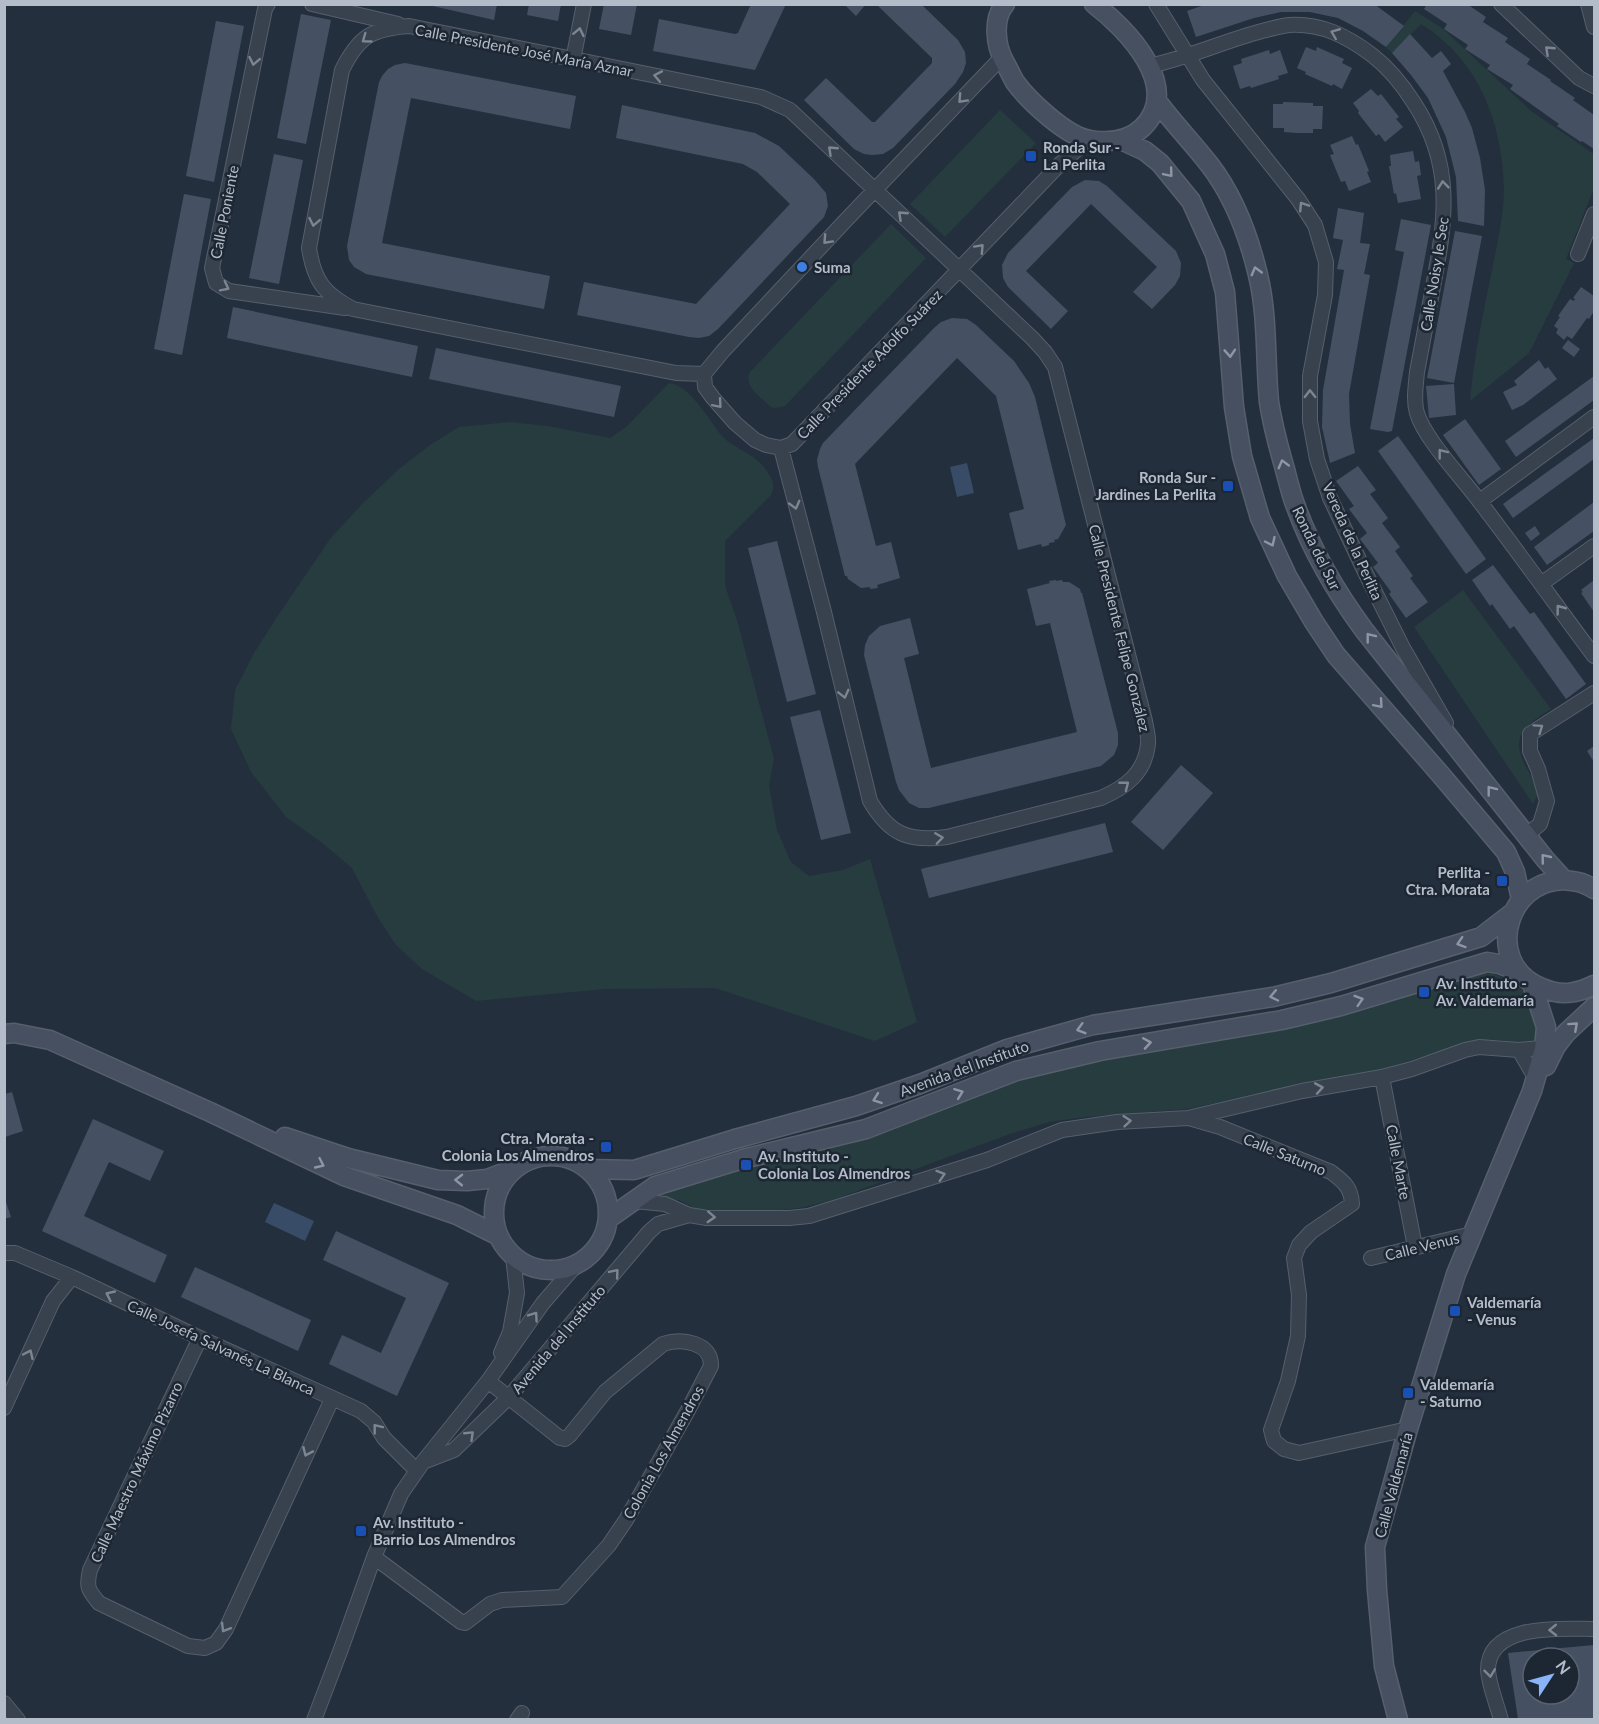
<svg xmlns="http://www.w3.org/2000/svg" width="1599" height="1724" font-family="Lato,sans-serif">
<rect width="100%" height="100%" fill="#242f3e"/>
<path fill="#263c3f" d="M1415,11L1442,28L1531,111L1594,154V188L1566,259L1574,263L1529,353L1470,401C1474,355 1484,310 1493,265C1498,240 1504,214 1504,188C1502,122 1479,60 1421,24L1392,53L1386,47Z
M1000,110L1036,143L945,237L910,204Z
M891,224L926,258L785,406L775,408L771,407C761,397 743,387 750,372Z
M669,383C690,385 709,420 721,435C732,448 753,453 763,466C770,475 777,484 771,495L725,541V586L737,620L774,759L769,785L777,830L791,862L809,876L843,870L870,859L917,1022L875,1041L715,988L605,989L476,1001L422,969L396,945L377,916L352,868L321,842L286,817L251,772L231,729L235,690L254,653L277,617L330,539L363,503L399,469L430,445L459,427L510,422L548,426L610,438L626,427Z
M1463,590L1551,709C1533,720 1511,733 1522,758C1527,771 1535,780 1539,793L1533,804L1414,627Z
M1481,971C1501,974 1523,985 1533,1004C1538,1015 1538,1031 1540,1043L1527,1045L1502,1040L1472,1041L1383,1069L1187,1109L1085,1117L1049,1122L1007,1135L833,1200L800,1208L771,1211L721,1212L696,1209L679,1200L655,1198L656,1195L742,1170L859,1141L888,1132L993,1088L1019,1079L1106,1057L1283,1029L1340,1016Z"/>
<path fill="#394c67" d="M967,463L974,493L957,497L950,467Z
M274,1203L314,1221L305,1241L265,1222Z"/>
<path fill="#455162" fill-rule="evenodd" d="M424,4H497L494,20Z
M529,4H561L558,21L527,15Z
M604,4H637L631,35L599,29Z
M751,4H786L755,70L653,51L659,19L735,34L738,33Z
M844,4H866L856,16Z
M1207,4H1374L1404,26L1386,47L1363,31L1338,18L1310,12H1281L1254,18L1196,37L1187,11Z
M1427,4H1467L1486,17L1483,22L1508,38L1505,42L1530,59L1527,64L1551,80L1550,81L1575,98L1573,100L1594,115V149L1582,141L1581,142L1557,126L1559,124L1510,89L1513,85L1487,69L1490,65L1465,49L1468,45L1444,29L1447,24L1424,9Z
M877,5H922L958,40L965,52L966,63L963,72L955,84L893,148L883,154L872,155L864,154L854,149L804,100L826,78L872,122H875L932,63V58Z
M301,14L331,20L306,144L277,138Z
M216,21L244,26L214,182L186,176Z
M1410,34L1432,58L1441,51L1451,64L1443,71L1465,112L1472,128L1480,158L1485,190L1484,226L1458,221L1456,177L1446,137L1428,98L1411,75L1392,53Z
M1306,47L1316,51L1317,47L1344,59L1342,63L1352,68L1342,89L1333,84L1332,86L1305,74L1306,72L1297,68Z
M1269,50L1270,54L1280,50L1288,73L1278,76L1279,79L1251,88L1250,86L1240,89L1233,66L1242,63L1241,59Z
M405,63L576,96L570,129L411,98L382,243L550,276L544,309L366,274L354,267L349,260L347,246L379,82L382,76L388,69L395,65Z
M1371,89L1378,96L1381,94L1399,117L1396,119L1403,127L1385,142L1379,134L1376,136L1358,113L1359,111L1353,103Z
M1283,102L1313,103V106H1323L1322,129H1313V133H1297L1284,132V128H1273V104H1283Z
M622,105L755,133L779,146L814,179L826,193L828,206L824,217L718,329L709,336L699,338L689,337L577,315L584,282L696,304L790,204L757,172L743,164L616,138Z
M1352,136L1356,145L1358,144L1369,171L1367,172L1371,182L1349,191L1345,181L1341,182L1336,170L1330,155L1334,154L1330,145Z
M1413,151L1415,162L1419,161L1421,175L1417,176L1421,199L1398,203L1396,193L1394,194L1389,166H1391L1390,155Z
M274,154L303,160L279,284L249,278Z
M1085,180L1099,181L1107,186L1176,251L1181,263L1180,276L1175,285L1152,309L1133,292L1157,267L1091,204L1026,271L1068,311L1051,329L1008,287L1003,278L1002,265L1008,253L1072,187Z
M184,194L211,199L182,355L154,349Z
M1338,208L1364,213L1360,243L1370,244L1364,274L1370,275L1349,394L1350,424L1355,453L1330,463L1322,427L1323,390L1344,270L1337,269L1343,240L1333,238Z
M1401,219L1431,225L1392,431L1388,432L1370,429L1404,252L1395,250Z
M1455,231L1482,236L1454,383L1427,378Z
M1581,287L1594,296V311L1589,319L1587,318L1572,339L1567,336L1564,340L1556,333L1558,329L1554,326L1560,317L1558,316L1570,299L1574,301L1575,299L1573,298Z
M233,307L418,346L412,377L227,338Z
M952,318L967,319L976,325L1014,361L1029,383L1035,397L1066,525L1058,539L1054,540L1055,542L1049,543V545L1042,547L1041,544L1018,550L1009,513L1024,509L996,396L957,358L855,464L876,546L891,542L900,578L877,585L878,588L870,589V587L861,588L848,579L847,576H845L818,467L817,460L820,449L823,443L934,328L941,322Z
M1568,340L1580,349L1574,357L1562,348Z
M436,348L621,386L614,417L429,379Z
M1539,360L1545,369L1548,367L1557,379L1523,405L1512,410L1503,392L1517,385L1514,381Z
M1594,376V400L1516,457L1505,441Z
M1454,384L1456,415L1429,418L1426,386Z
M1465,419L1501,469L1479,485L1443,435Z
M1398,436L1486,559L1466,574L1378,451Z
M1594,438V459L1513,518L1503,504Z
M1358,466L1376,490L1370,494L1388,518L1382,523L1400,547L1395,551L1413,576L1410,578L1428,602L1406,618L1389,594L1391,592L1373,567L1378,563L1360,539L1367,533L1349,509L1354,506L1336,481Z
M1594,502V531L1547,565L1534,547Z
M1535,526L1540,534L1531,541L1525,533Z
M777,541L816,694L787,702L748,548Z
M1493,565L1530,614L1534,612L1586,684L1566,699L1514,626L1510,629L1492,604L1490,606L1472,580Z
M1056,580V581L1062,580L1063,582H1069L1080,589L1081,593H1082L1118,733V745L1114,755L1101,766L929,808H919L909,803L899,790L896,782L864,655L865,645L869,636L880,626L910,618L919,654L904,658L931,768L1077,732L1050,623L1036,626L1027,589L1050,583L1049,581Z
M1594,580V612L1581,593L1583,592L1581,590Z
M820,710L851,833L821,840L790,717Z
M1594,746V762L1587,751Z
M1181,765L1213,793L1163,850L1131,822Z
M1105,823L1113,852L929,898L921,869Z
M12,1092L23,1131L5,1137V1094Z
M93,1119L164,1151L150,1181L109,1162L84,1216L167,1255L155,1283L42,1231Z
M4,1196L11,1217L4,1219Z
M336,1231L449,1283L397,1396L329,1364L342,1335L381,1353L406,1298L323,1260Z
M195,1267L311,1320L298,1351L181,1297Z
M1594,1645V1719H1518L1508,1653ZM1533,1658H1569V1694H1533Z"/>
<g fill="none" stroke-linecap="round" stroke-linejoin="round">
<defs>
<path id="minor" d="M268,4L265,9L212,268L216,283L229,291L345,308
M312,4L398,24
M1156,4L1203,80L1298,199L1315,225L1326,262L1325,295L1310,376V421L1317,459L1330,498L1365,572L1403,648L1446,723
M1501,4L1579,78L1594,86
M1588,4L1594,27
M1002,57L847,219L723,351L704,374L705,387L713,398L735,423L755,440L766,445L781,448L792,444L1060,164L1088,140
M573,60L584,4
M1149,66C1188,58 1224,41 1262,31C1271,29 1280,26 1289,25C1321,23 1347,36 1372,55C1389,68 1402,84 1414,103C1454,164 1446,219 1433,287C1428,315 1422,344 1417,372C1416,385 1413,400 1417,413C1424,438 1463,479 1480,502C1519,553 1556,605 1594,656
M1578,254L1594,214
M704,374L676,373L353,309C324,294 314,281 309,248L342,70C359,36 371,29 409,26L761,97L790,110L1032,338L1045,352L1055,367L1145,721C1146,728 1149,737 1148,744C1145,773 1126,787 1101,798L947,837C909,842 890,835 870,801L824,612L781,448
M1480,501L1594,417
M1541,584L1594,546
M1527,835L1540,824L1547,801L1538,769L1530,751V734L1594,693
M1519,1050L1536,1079
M1382,1077L1415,1247
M1189,1118L1220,1127L1331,1172C1344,1182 1351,1187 1352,1204L1311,1232L1299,1245L1294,1258L1299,1295L1298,1336L1288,1381L1271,1430L1274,1441L1284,1449L1299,1453L1408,1429
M634,1201L665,1204L689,1215L707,1218H789L809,1216L987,1160L1062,1130L1117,1122L1188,1118L1302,1091L1382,1077L1412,1069L1465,1050L1479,1047L1519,1050L1552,1047
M4,1253H15L72,1277L200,1338L361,1411L374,1422L384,1438L417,1471
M1371,1258L1472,1234
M200,1338L90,1570C86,1587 88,1590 99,1603L188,1646L205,1648L216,1643L226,1629L332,1399
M501,1353L510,1332L517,1293L513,1256
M4,1408L53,1301L72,1277
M423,1462L454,1450L509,1397L649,1232L658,1224L689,1215
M374,1557L461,1622L465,1623L490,1604L502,1600L562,1597L609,1545L626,1520L687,1412L711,1366C712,1342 681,1338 663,1344L605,1392L570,1435L565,1439L560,1438L488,1381
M4,1703L18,1720
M314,1720L341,1649L374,1557L401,1494L423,1462L488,1381L543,1303L576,1265
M517,1720L522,1713
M1501,1720C1497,1704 1489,1686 1488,1670C1488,1622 1564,1629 1594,1629"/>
<path id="secondary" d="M1005,4C992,19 996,46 1004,61C1008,68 1011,75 1015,82C1028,100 1067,137 1090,140C1108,143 1128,141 1142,128C1184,88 1127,29 1094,4
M1157,101C1173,123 1192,142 1209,164C1233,195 1249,237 1258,275C1268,316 1265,360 1269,402C1272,421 1277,441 1282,459C1287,475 1290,492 1296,507C1312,551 1336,592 1364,630L1545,859L1564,880
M1121,140L1145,151L1160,163L1191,201L1215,254L1225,292L1234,407L1242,456L1260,518L1287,576L1314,622L1336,655L1441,775L1506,852L1515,872L1521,899
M1594,889C1589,886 1583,883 1578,882C1510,866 1478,963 1542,988C1561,996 1576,994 1594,985
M4,1034L14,1033L50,1040L210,1112L344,1176L457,1215L499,1236
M1546,1066L1556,1046L1566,1033L1594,1007
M285,1137L348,1158L438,1180L467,1181L487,1179L514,1169
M494 1213a57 57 0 1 1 114 0a57 57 0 1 1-114 0Z
M587,1169L634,1170L735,1139L856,1106L920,1084L1007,1049L1093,1025L1273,997L1331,983L1481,937L1511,914
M608,1219L655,1186L743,1159L866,1129L1016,1071L1100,1051L1282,1020L1341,1006L1487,962L1499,964L1518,971
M1398,1720L1384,1666L1377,1590L1375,1547L1408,1429L1456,1274L1532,1091L1544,1049L1546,1027L1532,984"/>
</defs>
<use href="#minor" stroke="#565f6c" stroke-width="16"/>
<use href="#secondary" stroke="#565f6c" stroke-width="21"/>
<use href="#minor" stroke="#38414e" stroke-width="14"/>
<use href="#secondary" stroke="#465061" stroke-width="18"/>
</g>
<defs><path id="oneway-chevron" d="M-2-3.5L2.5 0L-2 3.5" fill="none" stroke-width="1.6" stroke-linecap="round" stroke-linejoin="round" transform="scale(1.5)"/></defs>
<g stroke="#7c8592">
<use href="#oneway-chevron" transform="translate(579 32) rotate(-78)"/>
<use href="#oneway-chevron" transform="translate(1335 33) rotate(-158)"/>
<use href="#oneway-chevron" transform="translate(366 39) rotate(144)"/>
<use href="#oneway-chevron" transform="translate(1549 50) rotate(-137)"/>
<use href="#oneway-chevron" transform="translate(254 61) rotate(101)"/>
<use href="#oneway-chevron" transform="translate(658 76) rotate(-169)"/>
<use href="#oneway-chevron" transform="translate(962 99) rotate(133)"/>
<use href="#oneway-chevron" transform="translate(832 150) rotate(-137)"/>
<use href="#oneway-chevron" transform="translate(1443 185) rotate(-96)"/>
<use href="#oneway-chevron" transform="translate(1303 206) rotate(-123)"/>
<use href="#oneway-chevron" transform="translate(902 215) rotate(-137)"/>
<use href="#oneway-chevron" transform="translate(314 222) rotate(101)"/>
<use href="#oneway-chevron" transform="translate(827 240) rotate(133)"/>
<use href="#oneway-chevron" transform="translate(980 248) rotate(-47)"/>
<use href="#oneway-chevron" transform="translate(225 287) rotate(27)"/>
<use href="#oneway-chevron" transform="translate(1310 394) rotate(-91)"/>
<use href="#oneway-chevron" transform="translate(718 404) rotate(49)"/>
<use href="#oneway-chevron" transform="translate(1442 453) rotate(-128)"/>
<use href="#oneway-chevron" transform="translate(795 505) rotate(75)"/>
<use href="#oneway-chevron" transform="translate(1560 609) rotate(-127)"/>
<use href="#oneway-chevron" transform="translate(844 694) rotate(76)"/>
<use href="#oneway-chevron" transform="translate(1539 728) rotate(-35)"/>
<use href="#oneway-chevron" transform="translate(1125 785) rotate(-38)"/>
<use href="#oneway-chevron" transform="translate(939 838) rotate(-8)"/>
<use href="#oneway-chevron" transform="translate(1319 1088) rotate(-10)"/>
<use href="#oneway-chevron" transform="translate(1127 1121) rotate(-5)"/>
<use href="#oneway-chevron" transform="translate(941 1175) rotate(-18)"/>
<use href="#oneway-chevron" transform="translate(711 1217) rotate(3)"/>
<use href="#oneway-chevron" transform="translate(615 1273) rotate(-50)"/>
<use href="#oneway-chevron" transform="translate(110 1295) rotate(-155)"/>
<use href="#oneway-chevron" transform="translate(534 1316) rotate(-55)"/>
<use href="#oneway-chevron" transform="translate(29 1354) rotate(-65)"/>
<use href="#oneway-chevron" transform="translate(377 1428) rotate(-128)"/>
<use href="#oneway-chevron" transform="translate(470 1435) rotate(-44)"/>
<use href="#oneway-chevron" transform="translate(307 1452) rotate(114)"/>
<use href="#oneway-chevron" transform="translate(225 1628) rotate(121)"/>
<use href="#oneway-chevron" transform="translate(1553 1630) rotate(179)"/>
<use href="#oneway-chevron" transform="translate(1490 1673) rotate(83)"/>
</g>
<g stroke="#8e96a5">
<use href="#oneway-chevron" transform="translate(1169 173) rotate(50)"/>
<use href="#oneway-chevron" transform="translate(1256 271) rotate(-105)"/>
<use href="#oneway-chevron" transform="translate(1230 353) rotate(86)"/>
<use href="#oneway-chevron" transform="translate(1283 464) rotate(-105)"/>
<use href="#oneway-chevron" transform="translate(1271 542) rotate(65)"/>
<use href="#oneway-chevron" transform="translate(1370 637) rotate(-128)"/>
<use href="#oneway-chevron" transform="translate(1379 704) rotate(49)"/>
<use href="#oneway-chevron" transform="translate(1491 790) rotate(-128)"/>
<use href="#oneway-chevron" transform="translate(1545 858) rotate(-129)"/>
<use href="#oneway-chevron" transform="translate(1461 943) rotate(162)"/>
<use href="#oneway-chevron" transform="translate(1274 996) rotate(168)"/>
<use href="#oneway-chevron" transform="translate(1359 1000) rotate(-17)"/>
<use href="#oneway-chevron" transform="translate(1574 1026) rotate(-42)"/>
<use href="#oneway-chevron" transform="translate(1081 1029) rotate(164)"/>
<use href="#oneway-chevron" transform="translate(1147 1043) rotate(-9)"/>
<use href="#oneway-chevron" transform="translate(959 1093) rotate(-21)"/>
<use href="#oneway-chevron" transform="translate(877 1099) rotate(160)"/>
<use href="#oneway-chevron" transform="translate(320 1164) rotate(25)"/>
<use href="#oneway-chevron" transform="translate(459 1180) rotate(-179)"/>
</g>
<g fill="#1a4fb4" stroke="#1d2633" stroke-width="2">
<rect x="1025" y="150" width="12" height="12" rx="3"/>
<rect x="1222" y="480" width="12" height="12" rx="3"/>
<rect x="1496" y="875" width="12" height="12" rx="3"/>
<rect x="1418" y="986" width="12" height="12" rx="3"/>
<rect x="600" y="1141" width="12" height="12" rx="3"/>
<rect x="740" y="1159" width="12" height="12" rx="3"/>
<rect x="1449" y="1305" width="12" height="12" rx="3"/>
<rect x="1402" y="1387" width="12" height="12" rx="3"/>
<rect x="355" y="1525" width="12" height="12" rx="3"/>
</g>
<circle fill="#3f7fe0" stroke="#1d2633" stroke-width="2" cx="802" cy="267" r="6"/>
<g text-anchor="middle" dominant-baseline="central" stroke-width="5" stroke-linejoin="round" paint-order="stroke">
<g font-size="15" fill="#b4bcc9" stroke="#1d2633">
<text transform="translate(524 50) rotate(11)">Calle Presidente José María Aznar</text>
<text transform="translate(224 212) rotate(-79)">Calle Poniente</text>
<text transform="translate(1434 274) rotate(-81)">Calle Noisy le Sec</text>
<text transform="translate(869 364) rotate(-46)">Calle Presidente Adolfo Suárez</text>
<text transform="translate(1353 541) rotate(66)">Vereda de la Perlita</text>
<text transform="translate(1317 548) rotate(64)">Ronda del Sur</text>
<text transform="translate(1120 628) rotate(76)">Calle Presidente Felipe González</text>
<text transform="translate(964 1068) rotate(-20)">Avenida del Instituto</text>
<text transform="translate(1285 1154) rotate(22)">Calle Saturno</text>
<text transform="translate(1399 1162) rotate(79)">Calle Marte</text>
<text transform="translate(1422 1246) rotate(-14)">Calle Venus</text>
<text transform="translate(558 1339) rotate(-50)">Avenida del Instituto</text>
<text transform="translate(221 1347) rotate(25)">Calle Josefa Salvanés La Blanca</text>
<text transform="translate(663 1452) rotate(-61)">Colonia Los Almendros</text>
<text transform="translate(136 1472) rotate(-65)">Calle Maestro Máximo Pizarro</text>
<text transform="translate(1393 1485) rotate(-75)">Calle Valdemaría</text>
</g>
<g font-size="15" font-weight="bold" fill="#b4bcc9" stroke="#1d2633" text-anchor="start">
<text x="1043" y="147">Ronda Sur -<tspan x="1043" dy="17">La Perlita</tspan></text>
<text x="814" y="267">Suma</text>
<text x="1216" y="477" text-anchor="end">Ronda Sur -<tspan x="1216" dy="17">Jardines La Perlita</tspan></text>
<text x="1490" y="872" text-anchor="end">Perlita -<tspan x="1490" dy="17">Ctra. Morata</tspan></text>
<text x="1436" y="983">Av. Instituto -<tspan x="1436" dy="17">Av. Valdemaría</tspan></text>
<text x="594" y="1138" text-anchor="end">Ctra. Morata -<tspan x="594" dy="17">Colonia Los Almendros</tspan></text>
<text x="758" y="1156">Av. Instituto -<tspan x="758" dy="17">Colonia Los Almendros</tspan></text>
<text x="1467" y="1302">Valdemaría<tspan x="1467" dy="17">- Venus</tspan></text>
<text x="1420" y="1384">Valdemaría<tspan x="1420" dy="17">- Saturno</tspan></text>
<text x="373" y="1522">Av. Instituto -<tspan x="373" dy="17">Barrio Los Almendros</tspan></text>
</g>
</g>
<rect width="1599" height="1724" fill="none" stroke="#b4bcc9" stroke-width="12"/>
<g transform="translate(1551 1676) rotate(54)"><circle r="28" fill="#1d2633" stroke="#59626f" stroke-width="1.5"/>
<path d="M0-4.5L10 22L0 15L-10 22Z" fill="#8ab4f8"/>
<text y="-9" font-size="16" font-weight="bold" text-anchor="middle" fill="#b4bcc9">N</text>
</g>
</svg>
